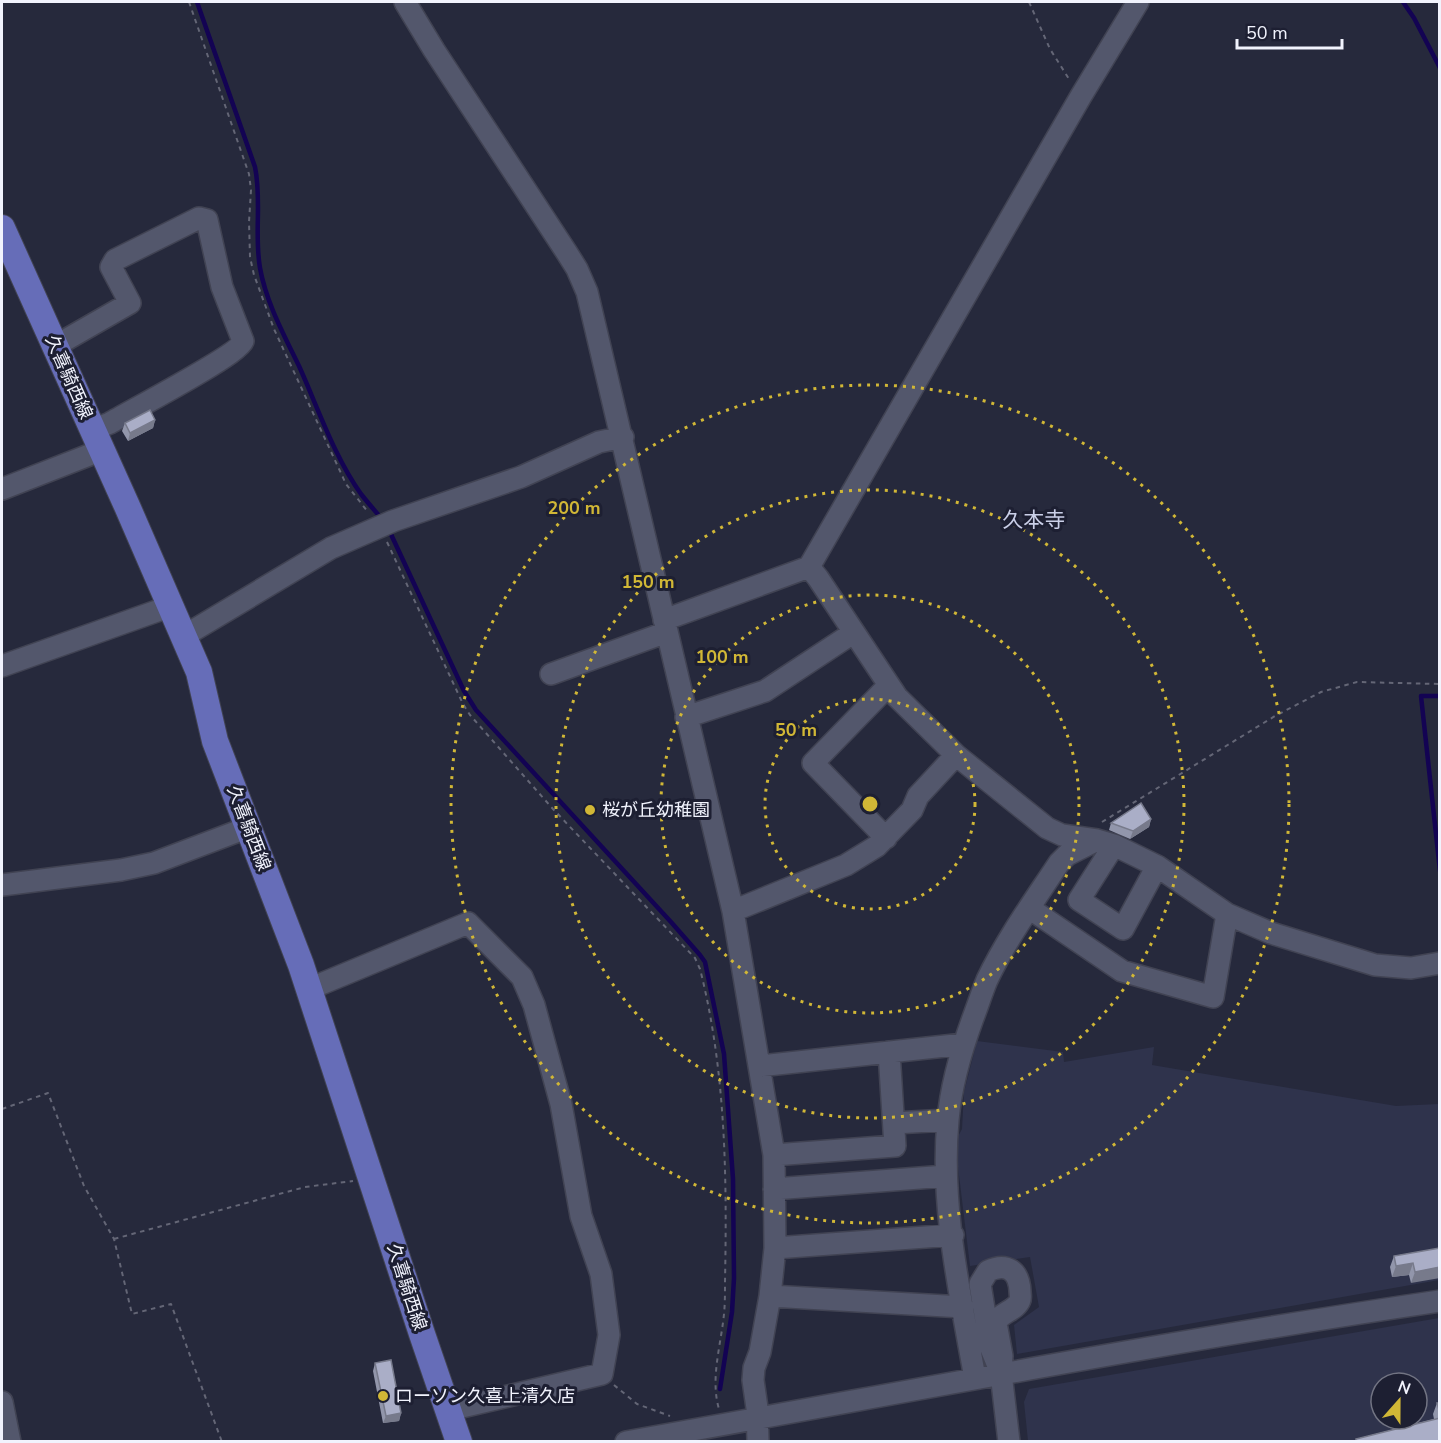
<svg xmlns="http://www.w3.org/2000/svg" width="1441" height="1443" font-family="'Nunito Sans','Noto Sans JP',sans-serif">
<rect width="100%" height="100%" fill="#26293c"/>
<path fill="#2f334c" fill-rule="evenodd" d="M977,1041L1063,1052L1064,1062L1154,1047L1152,1065L1396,1106L1439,1104V1280L1017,1354L1014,1325L1039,1307L1030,1257L970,1266L955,1142L962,1129L964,1092Z
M1439,1318V1441H1028L1024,1402L1029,1389ZM1381,1383H1417V1419H1381Z"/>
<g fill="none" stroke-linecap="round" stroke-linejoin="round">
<path stroke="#130353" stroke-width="4.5" d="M197,2L255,167C262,201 254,234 260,268C266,302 284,335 299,366C318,408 334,456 361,494C368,503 375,511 382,519
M1403,2L1414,18L1440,68
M389,530L464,691L476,710L671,922L700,955L705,962L724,1054L733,1179L734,1278L732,1312L720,1389
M1440,696H1421L1440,871"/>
<defs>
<path id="minor" d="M405,2L434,50L567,253L577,269L587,292L733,911L774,1155L775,1248L770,1296L760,1352L754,1368L753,1380L757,1408L758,1442
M55,346L130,303L111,267L115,260L199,218L207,220L222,287L243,341C238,355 130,411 110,423L93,430
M2,489L102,450
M809,567L818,578L897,697L956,755L1047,828L1062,835L1097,840L1114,845L1157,866L1227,914L1271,933L1375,965L1411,968L1440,963
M664,620L809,567L1081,96L1138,2
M184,636L331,548L393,521L521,477L599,442L623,437
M2,666L171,606
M551,674L667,632
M686,717L765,691L853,633
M886,838L813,763L889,685
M1114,845L1079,900L1123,929L1157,866
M2,885L121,870L154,863L249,827
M1029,908L1122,971L1213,997L1227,914
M733,911L846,865L877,846L912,810L918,796L956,755
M309,989L468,923L522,977L534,1005L561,1104L581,1216L601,1274L609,1335L602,1374L449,1410
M760,1066L964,1044
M894,1123L948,1120
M774,1155L895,1146L889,1052
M774,1189L946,1176
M775,1248L953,1235
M770,1296L963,1307
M1001,1373L990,1346L980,1284L988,1271C1007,1262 1019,1271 1020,1291C1020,1294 1021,1298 1020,1300C1016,1311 1000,1312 996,1323L1002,1356L1001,1373L1009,1442
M975,1378C960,1294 940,1205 948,1120C951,1085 961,1051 973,1018C978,1005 982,992 987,980C1007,938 1034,901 1059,863L1067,855L1097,840
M2,1402L10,1442
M626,1442C897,1394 1167,1341 1440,1301"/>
<path id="major" d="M2,228L127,506L199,672L215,741L301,965L422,1334L459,1442"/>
</defs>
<use href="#minor" stroke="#414353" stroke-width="24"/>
<use href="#major" stroke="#414353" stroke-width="28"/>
<path stroke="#646676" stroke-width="2" stroke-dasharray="4.5 4.5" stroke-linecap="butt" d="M189,2L249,174L251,190L249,222L250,257L254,275L274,329L346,484L368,512
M1029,2L1050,49L1069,79
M387,542L463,704L470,715L553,809L695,958L700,969C726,1071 727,1178 725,1282C725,1293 725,1304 724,1314C721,1345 710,1379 719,1409
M1102,822L1275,716L1321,692L1357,682L1440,684
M2,1109L48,1093L84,1186L114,1239L132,1314L171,1304L222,1442
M114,1239L305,1187L353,1181
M614,1385L637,1404L670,1416"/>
<use href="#minor" stroke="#53576c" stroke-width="21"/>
<use href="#major" stroke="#666db8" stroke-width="26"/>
</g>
<path fill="#9296ab" d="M155,420L153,428L128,441L122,431L125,423Z
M1151,819L1149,827L1130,839L1109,830L1111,823Z
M1440,1248L1411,1283L1409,1275L1392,1277L1390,1267L1394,1256Z
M375,1363L401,1413L399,1421L383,1423L373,1371Z
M1437,1403H1440V1442H1355L1356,1439L1434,1419L1433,1414Z"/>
<path fill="#777a8b" d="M155,420L153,428L128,441L130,433Z
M1151,819L1149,827L1130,839L1133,831Z
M1413,1263L1409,1275L1392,1277L1396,1266Z
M1440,1267V1278L1411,1283L1415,1272Z
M401,1413L399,1421L383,1423L386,1416Z"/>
<path fill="#aaaec7" stroke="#777a8b" stroke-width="1.5" d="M150,410L155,420L130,433L125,423Z
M1141,803L1151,819L1133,831L1111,823Z
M1440,1248V1267L1415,1272L1413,1263L1396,1266L1394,1256Z
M391,1360L401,1413L386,1416L375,1363Z
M1437,1403H1440V1414Z
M1440,1418V1442H1357L1356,1439Z"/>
<g fill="none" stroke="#d1b736" stroke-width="3" stroke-dasharray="3 6">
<circle cx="870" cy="804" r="105"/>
<circle cx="870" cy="804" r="209"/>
<circle cx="870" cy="804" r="314"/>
<circle cx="870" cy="804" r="419"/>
</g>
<g fill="#d1b736" stroke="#1d1f32" stroke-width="2">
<circle cx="590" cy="810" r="6"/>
<circle cx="383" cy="1396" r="6"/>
</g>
<g text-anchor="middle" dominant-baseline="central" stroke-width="6" stroke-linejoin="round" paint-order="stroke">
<g font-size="18" fill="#f1f3fd" stroke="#1d1f32">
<text transform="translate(69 377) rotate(66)">久喜騎西線</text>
<text transform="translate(249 828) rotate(69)">久喜騎西線</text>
<text transform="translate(407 1287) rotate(72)">久喜騎西線</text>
</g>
<g font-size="18" fill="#f1f3fd" stroke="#1d1f32" text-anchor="start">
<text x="602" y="810">桜が丘幼稚園</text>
<text x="395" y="1396">ローソン久喜上清久店</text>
</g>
<g font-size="21" fill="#cacfe8" stroke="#1d1f32">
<text x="1034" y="520">久本寺</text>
</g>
</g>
<circle cx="870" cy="804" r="9" fill="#d1b736" stroke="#1d1f32" stroke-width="3"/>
<g font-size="18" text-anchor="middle" font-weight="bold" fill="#d1b736" stroke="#1d1f32" stroke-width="6" stroke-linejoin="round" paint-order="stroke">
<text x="574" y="514">200 m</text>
<text x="648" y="588">150 m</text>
<text x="722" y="663">100 m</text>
<text x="796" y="736">50 m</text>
</g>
<rect width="1441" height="1443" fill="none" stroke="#f1f3fd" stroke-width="6"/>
<g transform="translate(1399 1401) rotate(21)"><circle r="28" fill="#1d1f32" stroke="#727483" stroke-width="1.5"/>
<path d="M0-4.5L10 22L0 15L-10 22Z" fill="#d1b736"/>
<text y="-9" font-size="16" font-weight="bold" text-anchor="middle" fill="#f1f3fd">N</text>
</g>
<path d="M1237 39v9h105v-9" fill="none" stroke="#f1f3fd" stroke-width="3"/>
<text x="1246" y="39" font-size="18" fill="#f1f3fd" stroke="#1d1f32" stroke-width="4.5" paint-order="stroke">50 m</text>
</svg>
